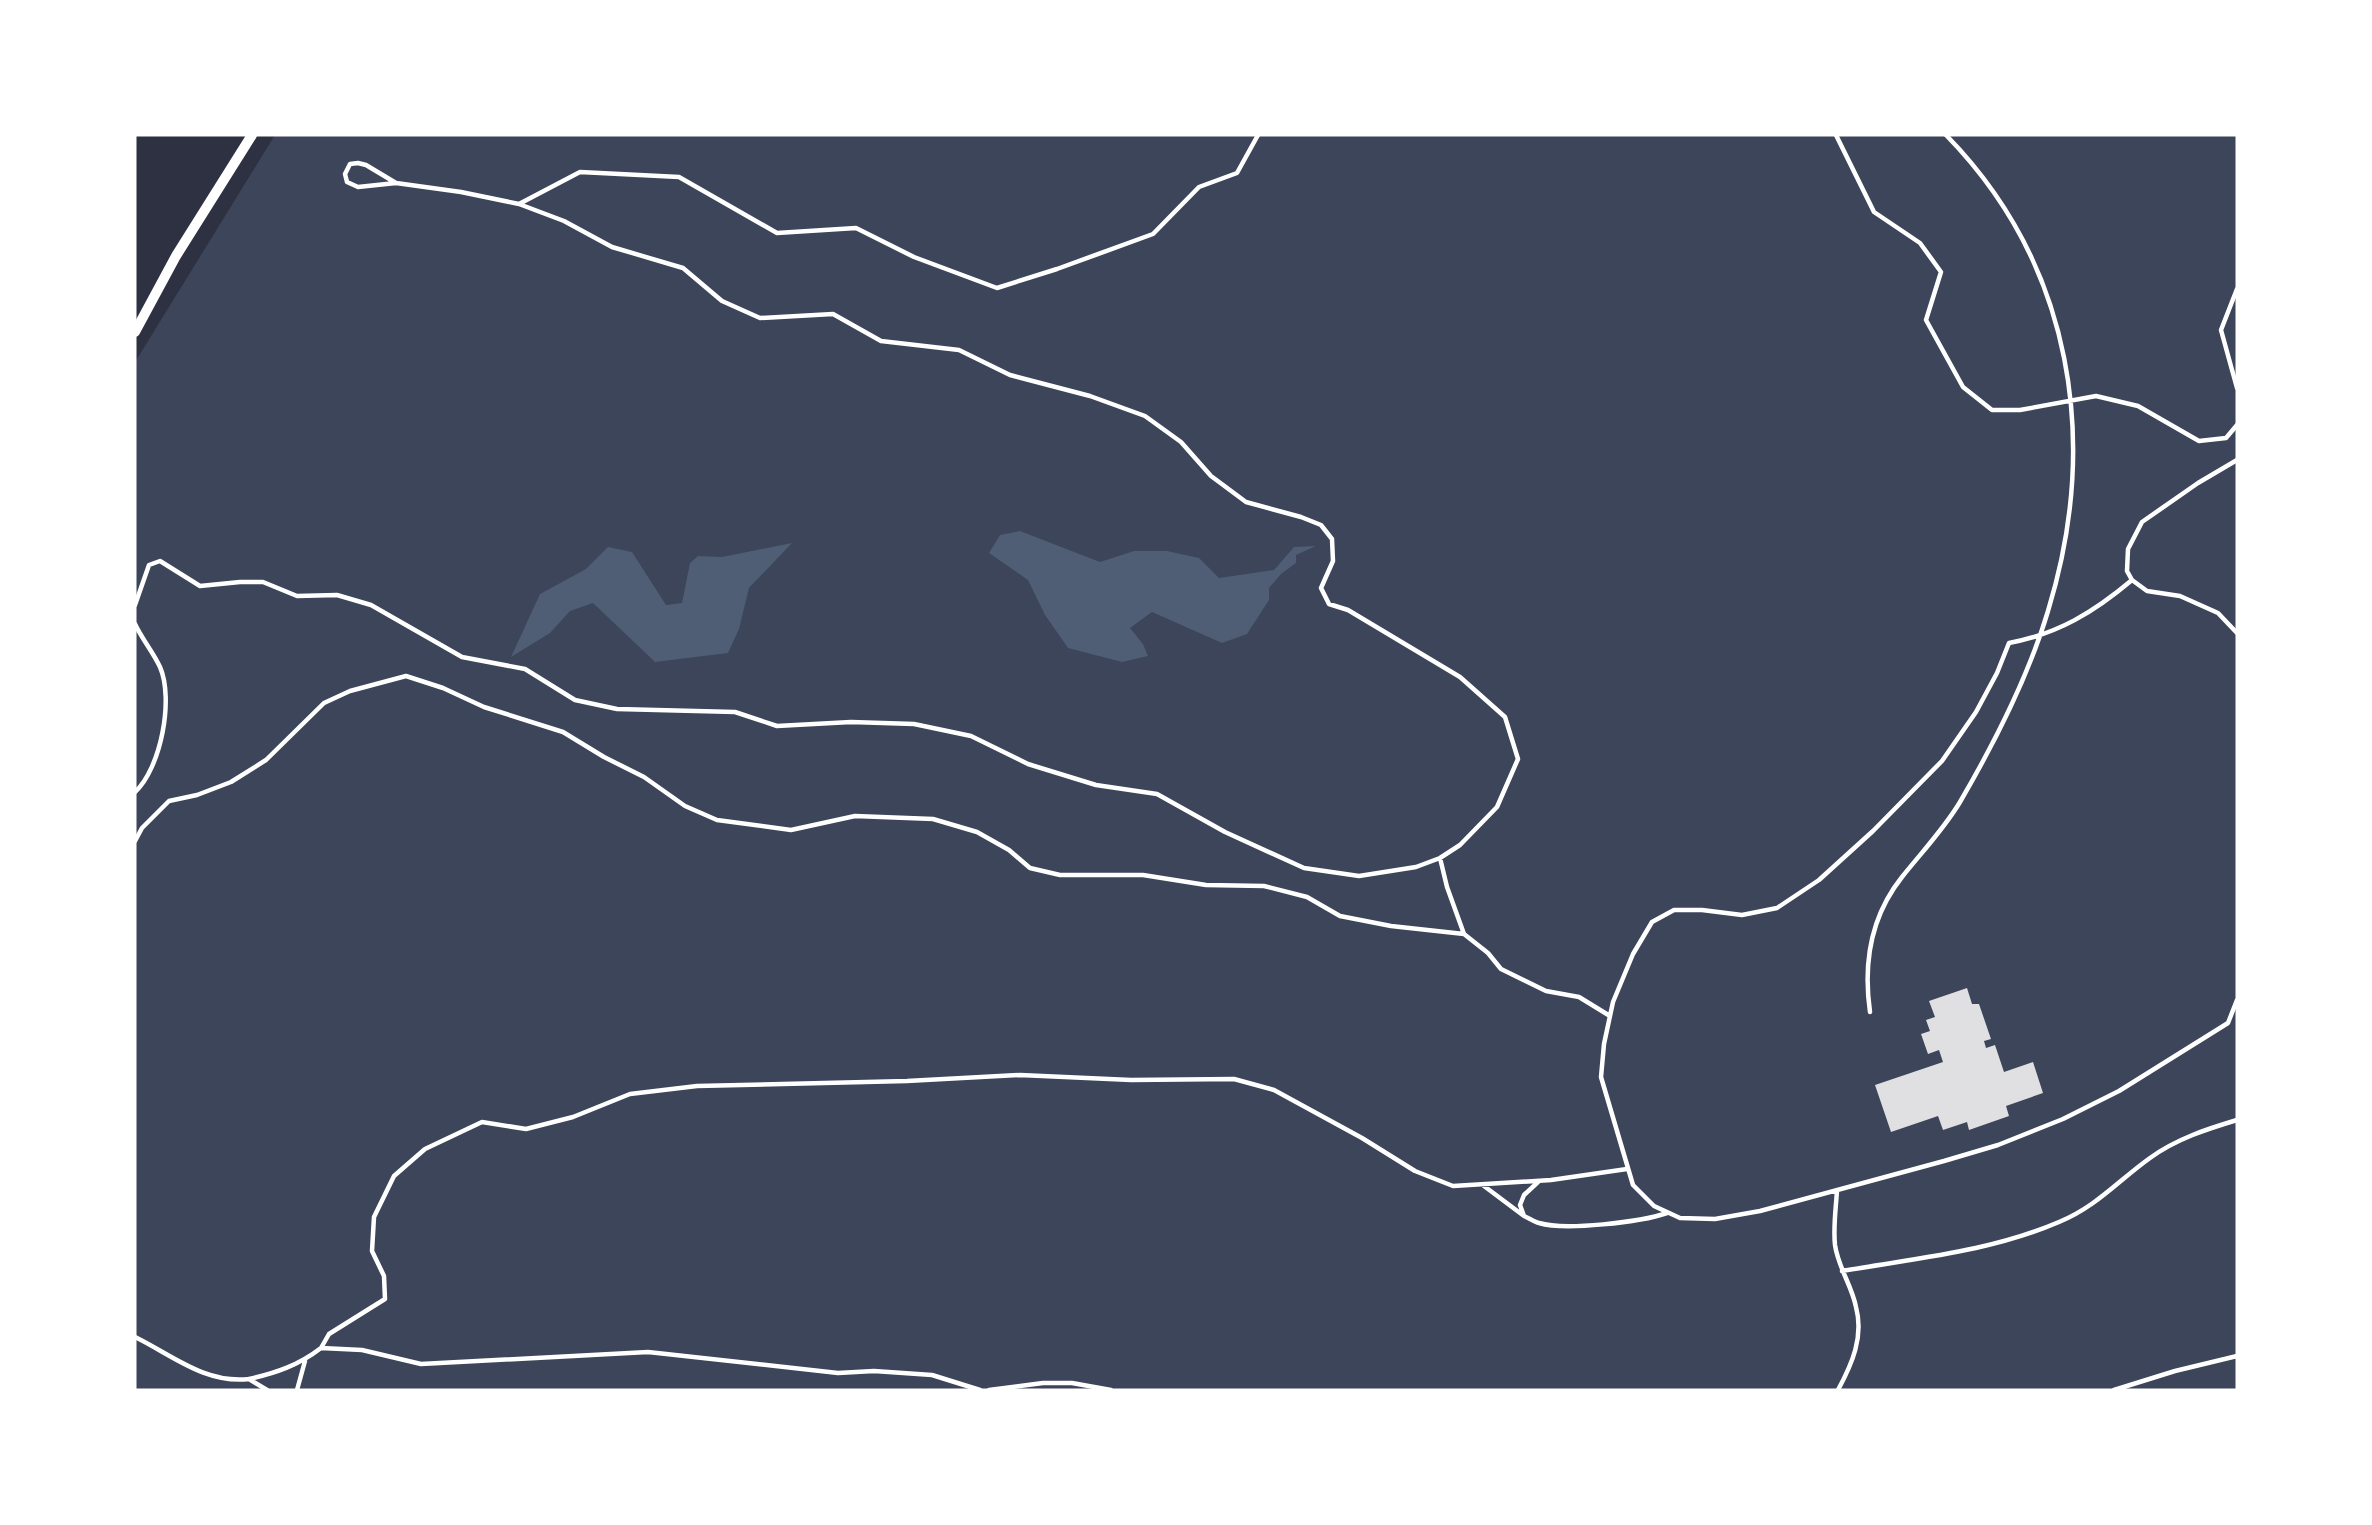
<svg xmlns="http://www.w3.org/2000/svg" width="2372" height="1525" font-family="'Fira Sans',sans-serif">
<rect width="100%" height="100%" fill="#2d3142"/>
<path fill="#3c4559" d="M275,135H2237V1390H135V362Z"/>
<path fill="#4f5d75" d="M1020,531L1100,562L1134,551H1167L1199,558L1219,578L1274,570L1294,547L1316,546L1296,555V563L1281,574L1269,588V600L1247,634L1222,643L1152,612L1130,628L1143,644L1148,656L1122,662L1068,648L1045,615L1028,580L989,553L1000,535Z
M792,543L749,588L739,629L728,653L655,662L593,603L570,611L550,633L511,657L540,594L586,569L608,547L632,552L666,605L682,603L690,563L698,556L722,557Z"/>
<path fill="#e0e0e3" d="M1967,988L1972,1004H1979L1991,1039L1984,1041L1986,1048L1995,1045L2004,1072L2033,1062L2043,1093L2006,1106L2009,1116L1969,1130L1967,1122L1943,1130L1938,1116L1891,1132L1875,1085L1943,1062L1939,1050L1928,1054L1921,1034L1930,1031L1926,1020L1935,1017L1929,1001Z"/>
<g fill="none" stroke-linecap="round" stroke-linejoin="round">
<path stroke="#fff" stroke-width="4.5" d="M1836,135L1874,212L1920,243L1941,272L1926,320L1963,387L1992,410H2020L2096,396L2138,406L2199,441L2226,438L2237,425
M396,183L366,165L358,163L350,164L345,174L347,182L358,187L396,183L461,192L519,204
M2237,289L2221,330L2237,388
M2237,460L2198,483L2142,522L2128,549L2127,571L2132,580L2147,591L2180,596L2218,613L2237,633
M2132,580C2094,612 2058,634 2009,643L1997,673L1976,712L1942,761L1873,831L1819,880L1777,908L1742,915L1702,910H1674L1652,922L1633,954L1613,1002L1604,1044L1601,1077L1633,1185L1654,1206L1680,1218L1715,1219L1760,1211L1944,1161L1998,1145L2063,1119L2119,1091L2228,1023L2237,1000
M135,605L149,565L160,561L200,586L240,582H263L297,596L337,595L371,605L462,657L525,669L575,700L617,709L735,712L777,726L851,722L914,724L971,736L1028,764L1096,785L1157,794L1225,832L1304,868L1359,876L1416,867L1440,858L1460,845L1497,807L1518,759L1505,717L1460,677L1348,610L1329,604L1321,588L1333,561L1332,539L1321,525L1301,517L1246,502L1211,476L1181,442L1145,416L1090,396L1010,375L959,350L881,341L833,314L760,318L722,301L683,268L612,247L564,221L519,204L580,172L679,177L777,233L856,228L914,257L997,288L1057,269L1153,234L1199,187L1237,173L1258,135
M135,624C142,639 153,652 160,667C174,699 161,768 135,792
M135,841L142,828L169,801L197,795L231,782L266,760L324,703L350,691L406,676L443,688L484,707L563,732L604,757L644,777L685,806L717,820L791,830L855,816L933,819L977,832L1009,850L1030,868L1060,875H1143L1206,885L1264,886L1307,897L1340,916L1391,926L1464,934L1488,953L1501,969L1546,991L1579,997L1610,1016
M1440,858L1447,887L1464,934
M1870,1012C1863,963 1871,916 1902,877C1921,853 1944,829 1960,802C1995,742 2028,678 2048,611C2100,441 2073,265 1946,135
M1538,1182L1524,1195L1520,1205L1524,1216C1529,1218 1534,1222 1539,1223C1565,1231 1641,1222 1667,1213
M1484,1186L1524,1216
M1837,1190C1836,1208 1833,1227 1835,1245C1838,1267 1852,1286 1856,1307C1864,1337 1852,1364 1838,1390
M1842,1271C1916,1258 1989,1252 2059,1222C2096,1207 2119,1180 2150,1158C2176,1139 2207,1129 2237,1120
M135,1337C172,1355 205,1384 249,1379
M267,1390L249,1379C276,1373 299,1365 321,1348
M297,1390L305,1361
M980,1390L932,1375L874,1371L838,1373L648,1352L421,1364L362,1350L321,1348L329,1334L385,1299L384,1276L372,1251L374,1217L394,1176L425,1149L482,1122L526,1129L573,1117L630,1094L697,1086L907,1081L1020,1075L1131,1080L1234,1079L1274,1090L1362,1138L1415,1171L1453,1186L1551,1180L1627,1169
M989,1390L1043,1383H1072L1111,1390
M2114,1390L2175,1371L2237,1356"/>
<path stroke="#fff" stroke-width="10" d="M135,332L176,256L252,135"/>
</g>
<rect width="2372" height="1525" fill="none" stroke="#ffffff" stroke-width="273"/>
</svg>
